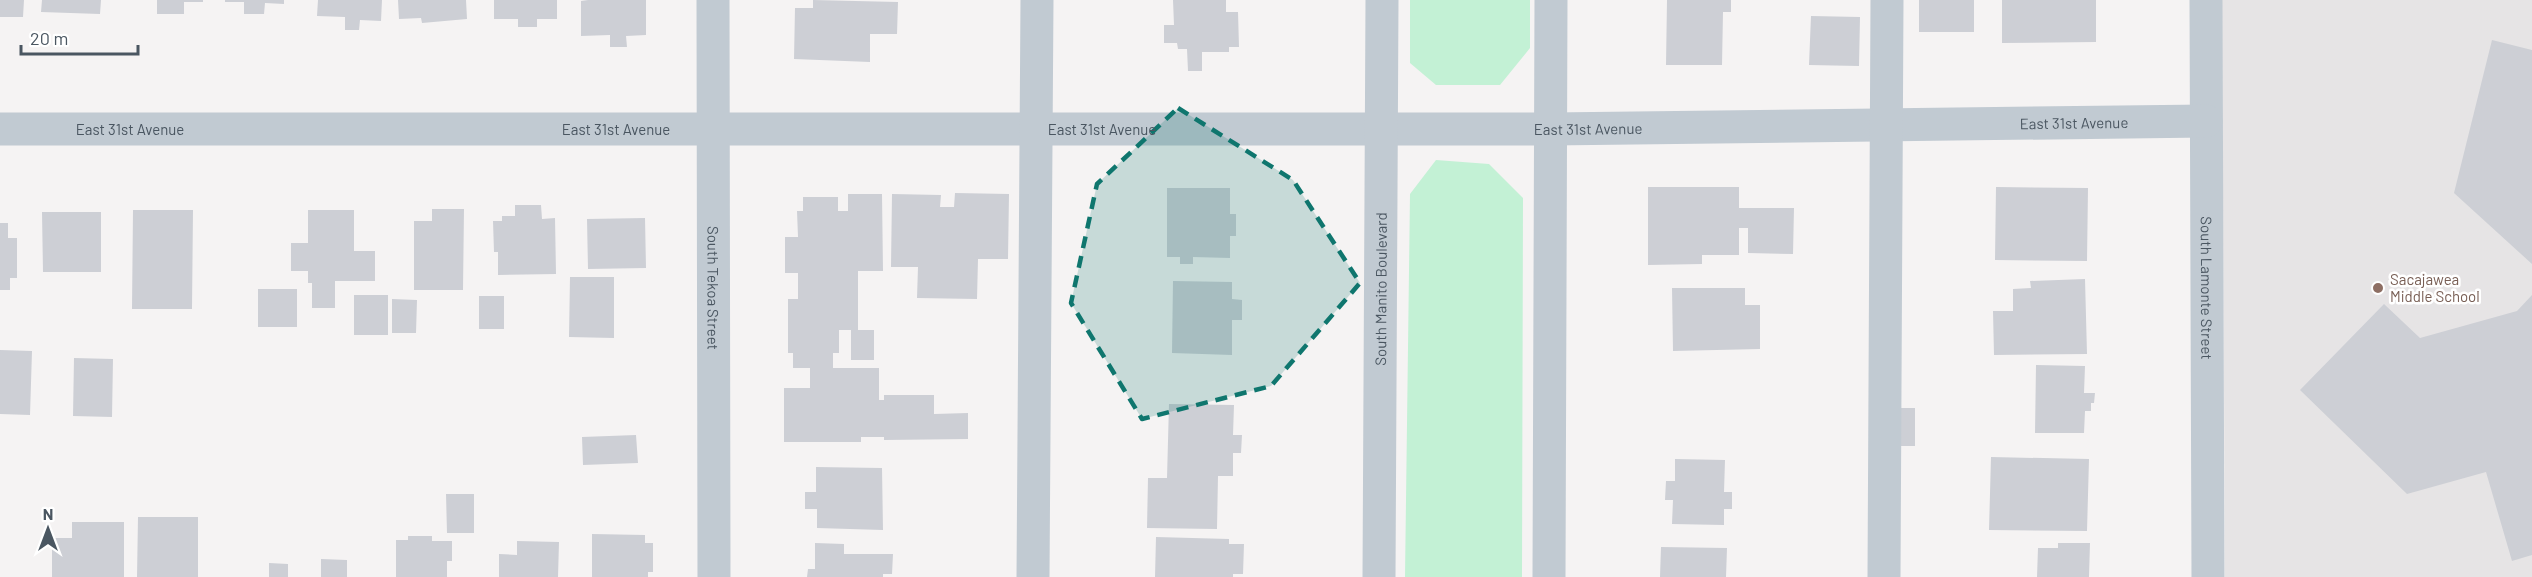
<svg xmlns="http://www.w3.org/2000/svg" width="2532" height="577" font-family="Barlow,sans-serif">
<rect width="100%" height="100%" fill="#f5f3f3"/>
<path fill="#e6e4e5" d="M2222,0H2532V577H2225Z"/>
<path fill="#c3f1d5" d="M1410,0H1530V48L1500,85H1436L1410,63Z
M1436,160L1489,164L1523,198L1522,577H1405L1410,194Z"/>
<path fill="#cdcfd5" d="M0,0H24L23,17H0Z
M42,0H101L100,14L41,12Z
M157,0H203V2H184V14H157Z
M225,0H284V4L265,3L264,14H244V2H225Z
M318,0H382L381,21L360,20L359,30H345V17L317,16Z
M398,0H466L467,19L422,23L421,18L399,19Z
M494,0H557V19H537V27H518V19H494Z
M588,0H646V35L626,36L627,47H610V35L581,36V1Z
M813,0L898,2L897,34H870V62L794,59L795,8H813Z
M1173,0H1226V12H1238L1239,47H1229V52H1202V71H1188L1187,49H1178L1177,43H1164V25H1174Z
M1667,0H1731V12H1723L1722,65H1666Z
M1919,0H1974V32H1919Z
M2002,0H2096V42L2002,43Z
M1811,16L1860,17L1859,66L1809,65Z
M2492,40L2532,50V264L2454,193Z
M1648,187H1739V208H1794L1793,254L1748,253V228H1739V255H1702V264L1648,265Z
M1996,187L2088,188L2087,261L1995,260Z
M1167,188H1230V214H1236V236H1230V258L1193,257V264H1180V257H1167Z
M955,193L1009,194L1008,259H978L977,299L917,298L918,267H891L892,194L941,195L940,207H954Z
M848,194H882L883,271H858V330H874V360H851V330H839V353H833V368H879V400H884V395H934V414L968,413V439L884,440V437H861V442H784V388H810V368H793V353H788V299H798V273H785V237H798L797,211H803V197H838V211H848Z
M515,205H541L542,219L555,218L556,274L498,275V252H494L493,221H502V216H515Z
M432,209H464L463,290H414V221H432Z
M133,210H193L192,309H132Z
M308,210H354V251H375V281H335V308H312V283H308V271H291V243H308Z
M42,212H101V272H43Z
M645,218L646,268L588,269L587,219Z
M0,223H8V238H17V278H10V290H0Z
M570,277H614V338L569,337Z
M2085,279L2087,354L1994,355L1993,311H2013V289L2031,288L2030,281Z
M1173,281L1232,282V299L1242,300V320H1232V355L1172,353Z
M1672,288H1745V305H1760V349L1673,351Z
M258,289H297V327H258Z
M354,295H388V335H354Z
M2532,295V555L2512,561L2486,472L2407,494L2300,390L2384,304L2420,338L2517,311Z
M479,296H504V329H479Z
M392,299L417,300L416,333H392Z
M0,350L32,351L30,415L0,414Z
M74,358L113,359L112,417L73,416Z
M2036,365L2085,366L2084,393H2095L2094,403H2091V411H2085L2084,433H2035Z
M1169,404L1234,405L1233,435H1242L1241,453H1233V476H1218L1217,529L1147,528L1148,478H1167Z
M1890,408H1915V446H1890Z
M636,435L638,463L583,465L582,437Z
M1991,457L2089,459L2087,531L1989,530Z
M1675,459L1725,460L1724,492H1732V509H1724V525L1672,524L1673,500H1665L1666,481H1675Z
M816,467L882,468L883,530L817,528V509H805V492H816Z
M446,494H474V533H447Z
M138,517H198V577H137Z
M72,522H124V577H52V546H55V538H72Z
M592,534L645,535V543H653V572H648V577H592Z
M408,536H432V541H452V561H447V577H396V540H408Z
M1156,537L1229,539V544H1244L1243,574H1233V577H1155Z
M517,541L559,542L558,577H499V554L517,555Z
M815,543L844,544V554H893L892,574H883V577H807L808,569H815Z
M2058,543H2090L2089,577H2037L2038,548H2058Z
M1661,547L1727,548L1726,577H1660Z
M321,559L347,560V577H321Z
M269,563L288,564V577H269Z"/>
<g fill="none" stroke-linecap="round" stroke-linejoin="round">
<g stroke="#c1cad2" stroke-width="33">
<path id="s1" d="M713,0L714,577"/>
<path id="s2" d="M2206,0L2208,577"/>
<path id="s3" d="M0,129H1551L2206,121"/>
<path d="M1033,577L1037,0"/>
<path id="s4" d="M1379,577L1382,0"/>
<path d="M1549,577L1551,0"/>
<path d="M1884,577L1887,0"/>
</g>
</g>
<path fill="#0f766e" fill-opacity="0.2" stroke="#0f766e" stroke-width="4.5" stroke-dasharray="12 8" stroke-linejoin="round" d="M1178,108L1293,180L1360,283L1271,386L1142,419L1071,303L1097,184Z"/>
<circle fill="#8d6e63" stroke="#fff" stroke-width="2" cx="2378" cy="288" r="6"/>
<g text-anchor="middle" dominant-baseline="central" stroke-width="5" stroke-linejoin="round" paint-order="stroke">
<g font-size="15" fill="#4a5661" stroke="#fff">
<text stroke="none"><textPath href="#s3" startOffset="2074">East 31st Avenue</textPath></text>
<text stroke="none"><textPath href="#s3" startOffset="1588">East 31st Avenue</textPath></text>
<text stroke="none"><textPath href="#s3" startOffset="130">East 31st Avenue</textPath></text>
<text stroke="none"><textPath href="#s3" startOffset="616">East 31st Avenue</textPath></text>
<text stroke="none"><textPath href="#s3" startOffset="1102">East 31st Avenue</textPath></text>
<text stroke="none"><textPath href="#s1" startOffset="288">South Tekoa Street</textPath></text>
<text stroke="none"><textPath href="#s4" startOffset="288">South Manito Boulevard</textPath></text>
<text stroke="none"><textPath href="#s2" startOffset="288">South Lamonte Street</textPath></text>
</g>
<g font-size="15" fill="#785e54" stroke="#fff" text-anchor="start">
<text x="2390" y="279">Sacajawea<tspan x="2390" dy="17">Middle School</tspan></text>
</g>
</g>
<g transform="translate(48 529)" stroke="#ffffff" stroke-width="4.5" paint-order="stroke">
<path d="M0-4.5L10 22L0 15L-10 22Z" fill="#4a5661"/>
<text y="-9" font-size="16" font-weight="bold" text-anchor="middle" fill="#4a5661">N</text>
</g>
<path d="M21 45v9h117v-9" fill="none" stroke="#4a5661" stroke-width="3"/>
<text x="30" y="45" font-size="18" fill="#4a5661" stroke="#ffffff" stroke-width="4.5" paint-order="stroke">20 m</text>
</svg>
